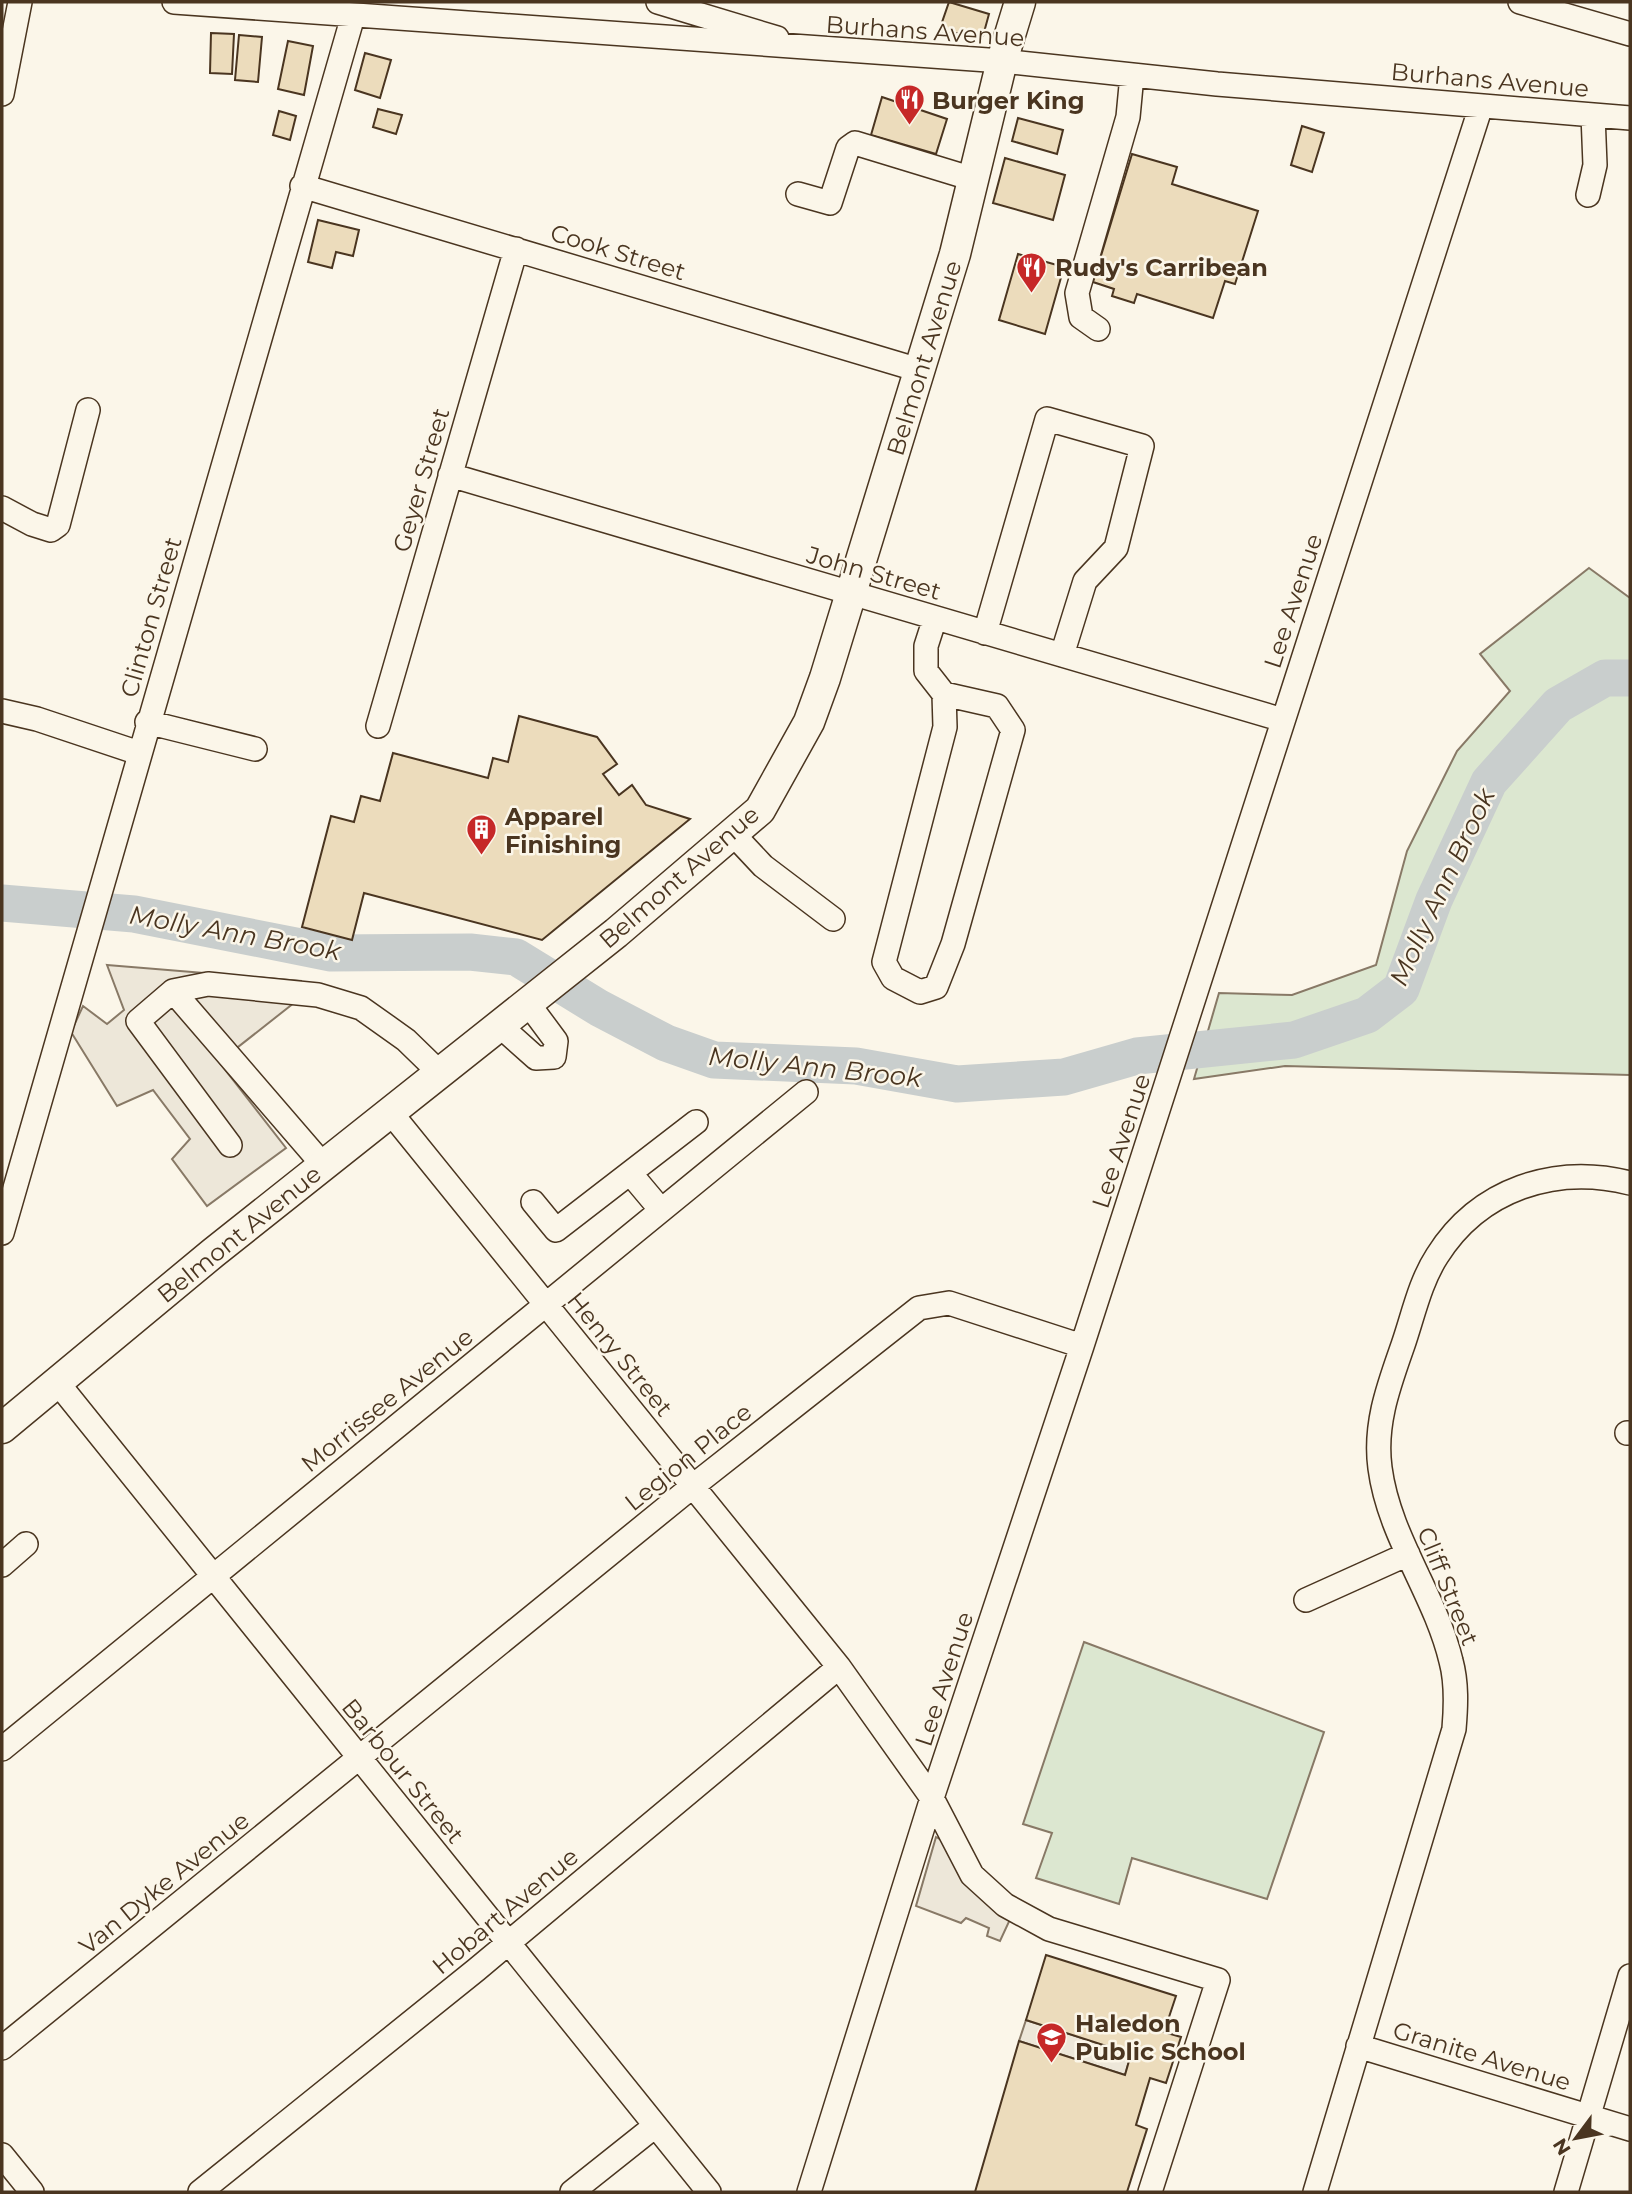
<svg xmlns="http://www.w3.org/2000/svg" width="1632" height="2194" font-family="Montserrat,sans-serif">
<rect width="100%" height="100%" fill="#fbf6e9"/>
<path fill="#dce7d0" stroke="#887966" stroke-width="2" d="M1589,568L1630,598V1075L1285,1066L1194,1079L1219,993L1292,995L1376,965L1407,851L1457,751L1510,691L1480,654Z
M1084,1642L1324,1732L1267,1899L1132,1858L1119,1904L1036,1878L1052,1833L1023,1824Z"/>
<path fill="#ede7d9" stroke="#887966" stroke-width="2" d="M107,965L301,981L299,999L219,1062L286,1148L207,1206L172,1159L190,1139L153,1090L117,1106L71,1032L83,1006L107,1024L124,1010Z
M936,1837L945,1842L1013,1913L1000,1941L987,1936L989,1928L966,1918L961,1923L916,1906Z
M1026,2020L1131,2054L1125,2075L1019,2041Z"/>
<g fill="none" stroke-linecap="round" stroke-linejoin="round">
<path stroke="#c9cecd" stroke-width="37" d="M2,903L134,914L331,953L470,952L516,957L599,1008L666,1043L714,1060L856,1066L957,1084L1064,1077L1137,1056L1294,1040L1367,1015L1401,989L1434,900L1489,782L1558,705L1605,678H1630"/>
</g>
<path fill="#ecdcbc" stroke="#4a3520" stroke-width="2" d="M949,2L989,14L983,36L939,31Z
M211,33L234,34L232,74L210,73Z
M239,35L262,37L258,82L235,80Z
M288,41L313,46L304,95L278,89Z
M365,53L391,60L380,98L355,90Z
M882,97L947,119L936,154L871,135Z
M378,109L402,115L396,134L373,127Z
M279,111L296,116L290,140L273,135Z
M1018,118L1063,130L1057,154L1012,141Z
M1302,126L1324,133L1312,172L1291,165Z
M1132,154L1177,167L1172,184L1258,211L1235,284L1225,281L1213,318L1137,294L1134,303L1112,296L1114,289L1093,282Z
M1005,158L1065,175L1053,220L993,203Z
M318,220L359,230L353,256L336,252L332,268L308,262Z
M1018,254L1064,267L1045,334L999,320Z
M519,716L597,737L617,764L603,774L619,795L632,785L646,805L690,819L542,940L364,893L352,940L302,927L331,816L354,822L361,796L380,801L393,753L488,778L493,758L508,762Z
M1046,1955L1176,1996L1164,2032L1181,2037L1166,2083L1150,2078L1136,2125L1147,2129L1127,2192H975L1019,2041L1125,2075L1131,2054L1026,2020Z"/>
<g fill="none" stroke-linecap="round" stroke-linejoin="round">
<defs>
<path id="minor" d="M174,2L1002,61L1217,84L1630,118
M658,2L777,38
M1520,2L1630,34
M2,94L20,2
M302,186L919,370
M798,194L830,203L848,148L855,143L973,179
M1588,195L1595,165L1593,115
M1098,329L1081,317L1077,293L1128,117L1132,75
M450,475L1283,720
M2,508L32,524L51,530L58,525L88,410
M935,618L926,646V671L944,694L945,727L884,962L893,978L920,992L936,987L953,944L1013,730L997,706L944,694
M985,633L1047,419L1142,446L1116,548L1085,581L1062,655
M2,711L37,719L139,753
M147,722L255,749
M378,726L516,249
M733,834L763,866L833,919
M173,991L208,984L318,995L361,1008L406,1040L441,1074
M499,1025L536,1058L554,1057L556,1041L527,1002
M391,1113L839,1667L932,1798L972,1875L1005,1905L1049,1929L1218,1980L1150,2192
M230,1145L138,1021L173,991L324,1166
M630,1173L661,1210
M533,1202L556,1230L696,1122
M2,1233L353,16
M57,1382L709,2192
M1627,1433H1630
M2,1565L26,1544
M1306,1600L1408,1554
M2,1749L806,1092
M1358,2046L1630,2129
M2,2048L693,1486L919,1308L949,1303L1082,1346
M2,2155L32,2192
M200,2192L476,1970L839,1667
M572,2192L655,2126
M809,2192L932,1798L1082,1346L1481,106
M1315,2192L1454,1729C1456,1706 1457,1683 1451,1661C1435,1594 1389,1537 1380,1468C1374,1424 1389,1385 1403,1345C1413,1316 1420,1282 1437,1256C1479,1189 1555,1164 1630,1183
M1566,2192L1630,1976"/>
<path id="major" d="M2,1428L213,1253L616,933L760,810L809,722L825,678L955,254L1002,61L1020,2"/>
</defs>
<use href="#minor" stroke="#4a3520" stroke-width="26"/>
<use href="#major" stroke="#4a3520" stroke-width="33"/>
<use href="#minor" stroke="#fbf6e9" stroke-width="23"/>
<use href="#major" stroke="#fbf6e9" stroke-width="30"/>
</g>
<defs>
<symbol id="restaurant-pin" viewBox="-11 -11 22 30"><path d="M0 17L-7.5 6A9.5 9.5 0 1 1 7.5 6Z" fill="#c62828" stroke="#fbf6e9"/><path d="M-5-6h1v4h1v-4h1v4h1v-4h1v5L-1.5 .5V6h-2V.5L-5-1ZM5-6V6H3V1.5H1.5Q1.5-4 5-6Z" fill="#fff"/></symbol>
<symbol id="building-pin" viewBox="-11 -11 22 30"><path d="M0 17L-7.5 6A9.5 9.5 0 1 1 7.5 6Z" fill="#c62828" stroke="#fbf6e9"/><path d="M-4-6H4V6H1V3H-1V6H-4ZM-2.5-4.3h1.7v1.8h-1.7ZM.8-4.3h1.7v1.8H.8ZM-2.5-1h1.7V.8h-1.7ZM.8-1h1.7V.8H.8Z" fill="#fff"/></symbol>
<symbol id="school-pin" viewBox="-11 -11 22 30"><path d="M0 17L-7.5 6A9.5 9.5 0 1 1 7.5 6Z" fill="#c62828" stroke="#fbf6e9"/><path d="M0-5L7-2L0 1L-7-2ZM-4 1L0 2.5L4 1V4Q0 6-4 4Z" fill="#fff"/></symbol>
</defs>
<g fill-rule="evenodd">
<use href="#restaurant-pin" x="892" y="82" width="35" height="47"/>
<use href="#restaurant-pin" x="1014" y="250" width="35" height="47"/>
<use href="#building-pin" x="464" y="812" width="35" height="47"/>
<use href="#school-pin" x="1034" y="2020" width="35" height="47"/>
</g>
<g text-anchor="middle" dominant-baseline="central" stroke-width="5" stroke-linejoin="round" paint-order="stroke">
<g font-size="24" fill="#4a3520" stroke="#fbf6e9">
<text transform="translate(925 31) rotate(4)">Burhans Avenue</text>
<text transform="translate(1490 80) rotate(5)">Burhans Avenue</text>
<text transform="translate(618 252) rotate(17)">Cook Street</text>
<text transform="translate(924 358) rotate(-73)">Belmont Avenue</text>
<text transform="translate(421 480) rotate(-74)">Geyer Street</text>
<text transform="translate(874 573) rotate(16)">John Street</text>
<text transform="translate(1293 601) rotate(-72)">Lee Avenue</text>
<text transform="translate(151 617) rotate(-74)">Clinton Street</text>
<text transform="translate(679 877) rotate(-41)">Belmont Avenue</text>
<text transform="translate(1121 1141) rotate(-72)">Lee Avenue</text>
<text transform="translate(239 1234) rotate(-39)">Belmont Avenue</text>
<text transform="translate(620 1354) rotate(51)">Henry Street</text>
<text transform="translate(387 1400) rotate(-39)">Morrissee Avenue</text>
<text transform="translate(688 1457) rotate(-39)">Legion Place</text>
<text transform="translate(1448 1586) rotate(68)">Cliff Street</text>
<text transform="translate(944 1679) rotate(-72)">Lee Avenue</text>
<text transform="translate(403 1771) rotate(51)">Barbour Street</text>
<text transform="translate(164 1883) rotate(-39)">Van Dyke Avenue</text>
<text transform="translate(505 1911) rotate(-40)">Hobart Avenue</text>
<text transform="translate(1482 2056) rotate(17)">Granite Avenue</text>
</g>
<g font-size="24" font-weight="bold" fill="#4a3520" stroke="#fbf6e9" text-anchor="start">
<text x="932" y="100">Burger King</text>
<text x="1055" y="267">Rudy's Carribean</text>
<text x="505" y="816">Apparel<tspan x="505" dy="28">Finishing</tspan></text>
<text x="1075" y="2023">Haledon<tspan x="1075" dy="28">Public School</tspan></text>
</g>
<g font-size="26" font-style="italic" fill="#4a3520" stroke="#fbf6e9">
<text transform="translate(1442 887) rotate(-65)">Molly Ann Brook</text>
<text transform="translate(235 933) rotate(10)">Molly Ann Brook</text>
<text transform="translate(815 1067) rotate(6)">Molly Ann Brook</text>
</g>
</g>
<rect width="1632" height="2194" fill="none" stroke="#4a3520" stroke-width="7"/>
<g transform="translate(1576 2138) rotate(238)" stroke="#fbf6e9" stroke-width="5" paint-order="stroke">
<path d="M0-5L12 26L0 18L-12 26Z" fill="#4a3520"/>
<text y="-10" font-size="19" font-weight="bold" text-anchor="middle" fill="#4a3520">N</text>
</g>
</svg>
